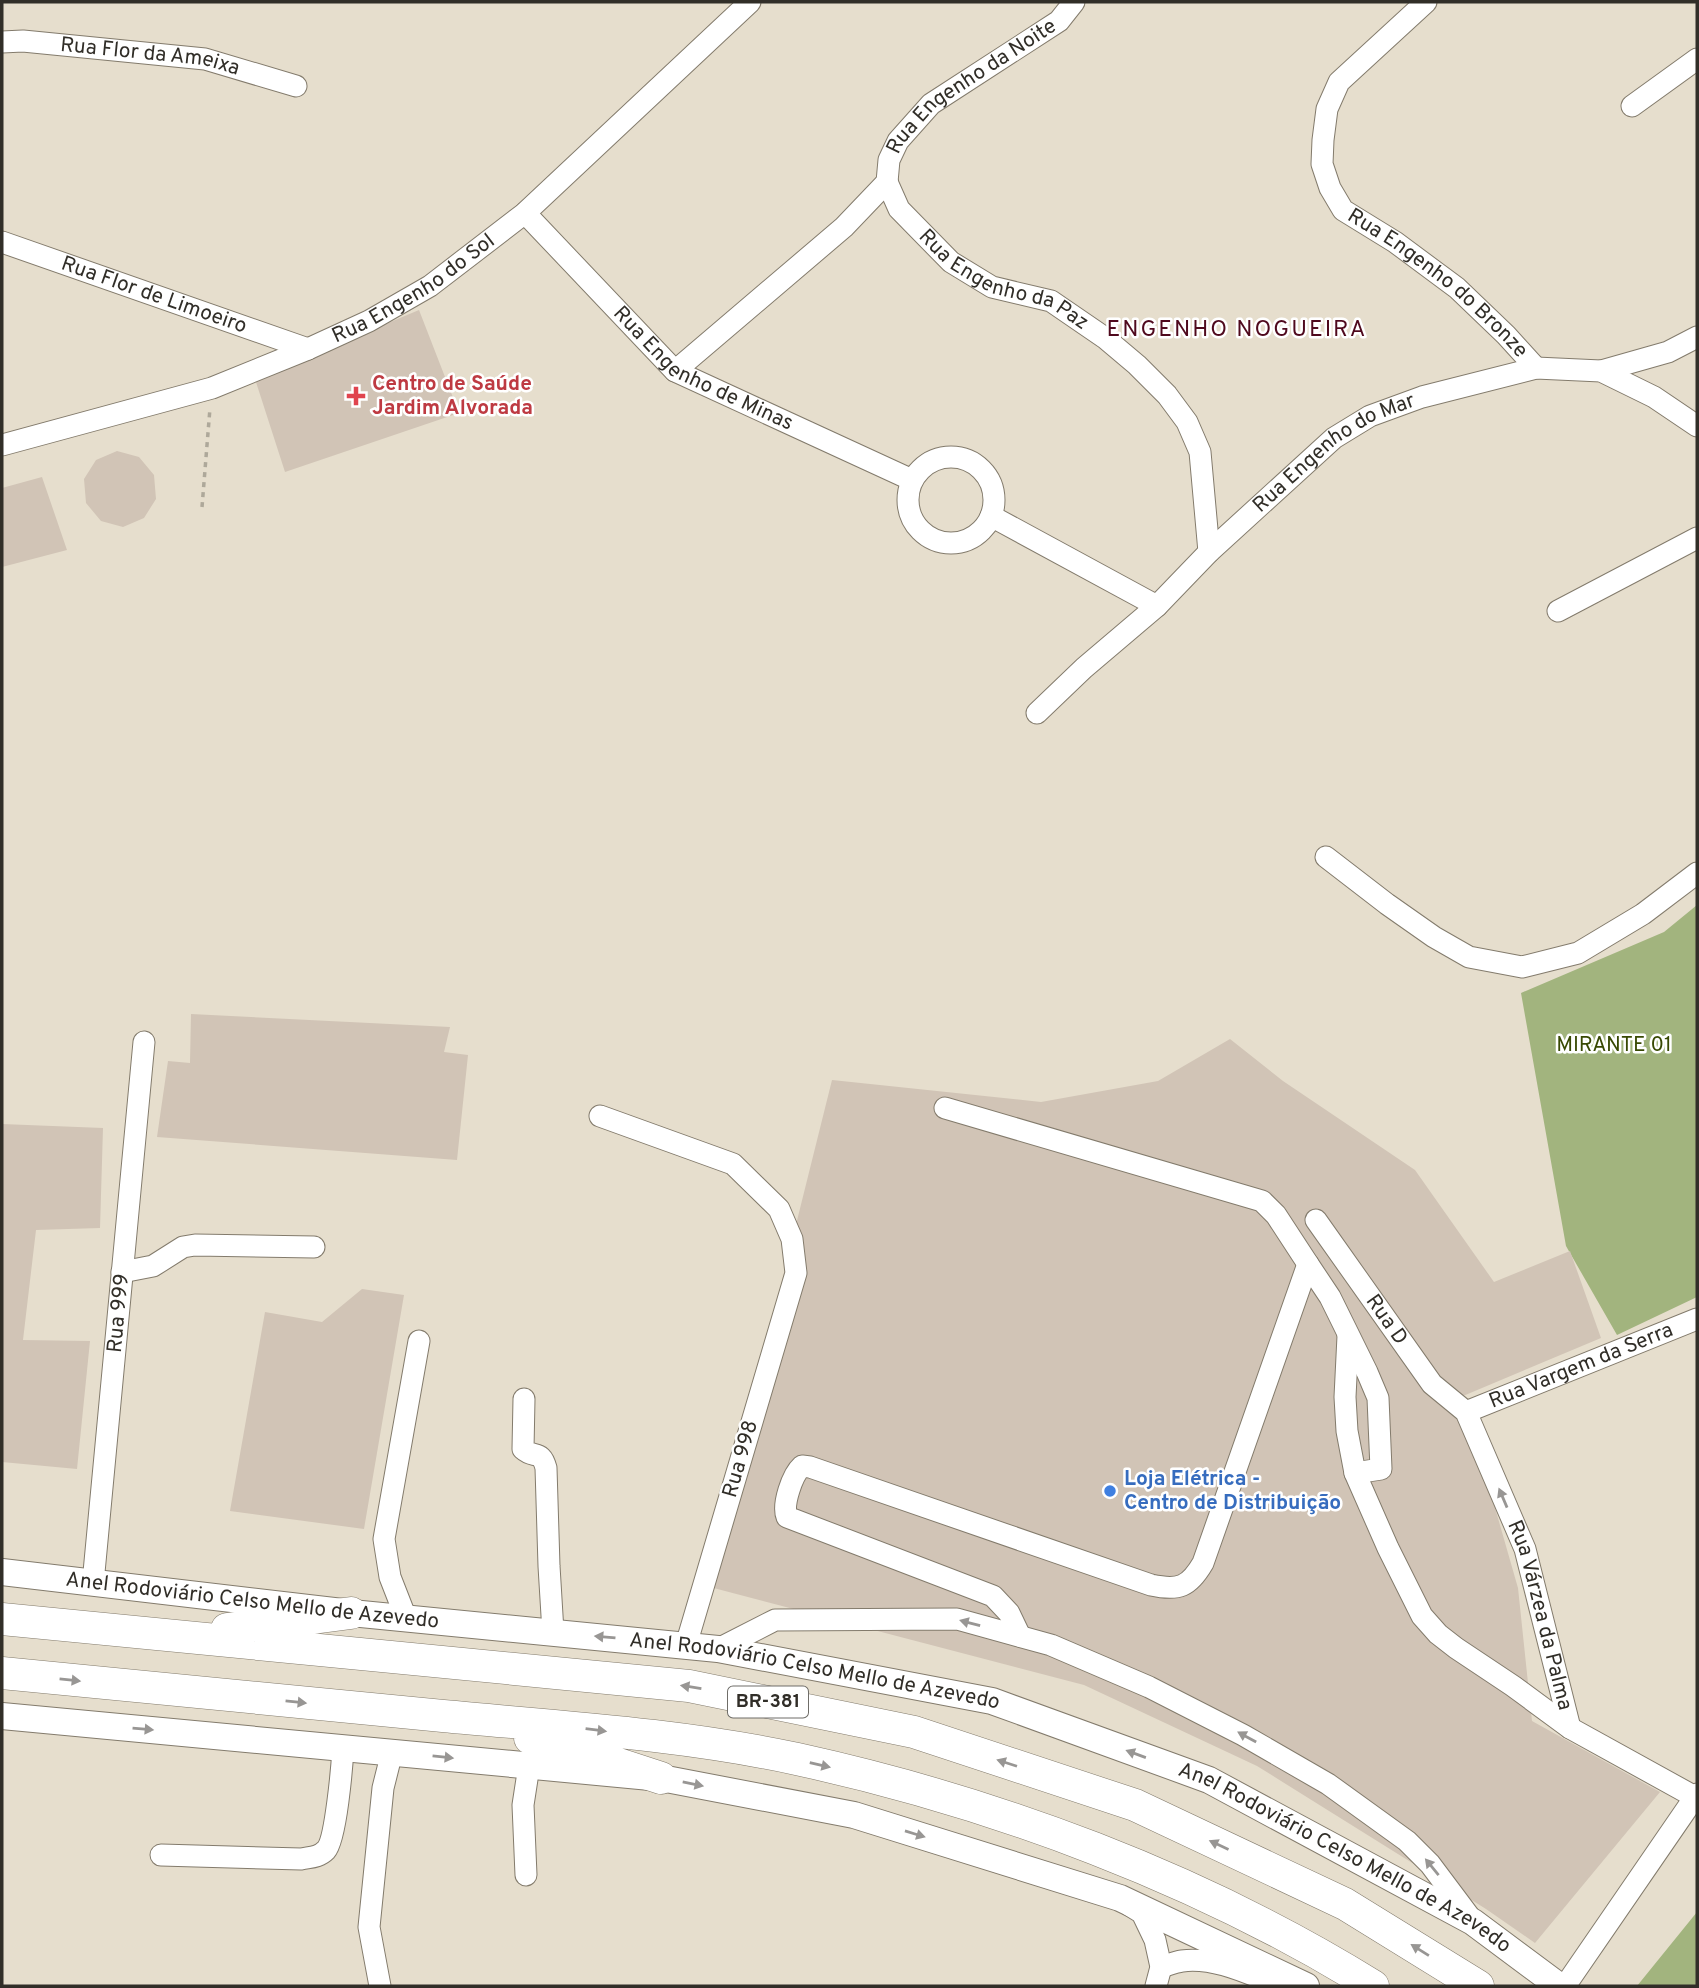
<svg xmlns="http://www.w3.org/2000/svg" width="1699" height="1988" font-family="Overpass,sans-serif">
<rect width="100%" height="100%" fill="#e6decd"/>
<path fill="#a2b47e" d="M1697,905V1297L1617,1335L1566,1246L1521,993L1664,932Z
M1697,1912V1986H1637Z"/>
<path fill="#d1c4b6" d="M419,310L459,413L285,472L255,379Z
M117,451L139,457L154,475L156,499L144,518L123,527L101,521L86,503L84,479L96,460Z
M42,477L67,550L2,567V488Z
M191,1014L450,1027L444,1052L468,1055L457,1160L157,1137L168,1061L190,1063Z
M1230,1039L1283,1081L1415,1170L1494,1282L1570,1251L1601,1338L1463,1396L1518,1588L1532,1721L1660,1792L1535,1943L1486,1909L1257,1766L1084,1685L706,1586L832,1080L1041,1102L1158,1081Z
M2,1124L103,1128L100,1228L36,1230L23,1340L90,1341L77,1469L2,1462Z
M362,1289L404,1295L364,1529L230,1511L265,1312L322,1322Z"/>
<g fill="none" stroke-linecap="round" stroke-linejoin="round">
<defs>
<g id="minor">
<path id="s1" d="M1426,2L1339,82L1327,109L1323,140L1322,164L1330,188L1343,210L1395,242L1457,288L1506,335L1536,368"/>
<path id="s2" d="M2,42L23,41L205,59L296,86"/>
<path d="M1632,106L1697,59"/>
<path id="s3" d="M887,182L899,209L951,262L992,287L1051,301L1105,338L1137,365L1167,395L1187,422L1200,452L1209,552"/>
<path id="s4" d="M887,182L889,160L898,141L931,104L1059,21L1074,2"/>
<path id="s5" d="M525,213L675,371L912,480"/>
<path id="s6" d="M2,242L308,349"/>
<path d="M675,371L844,227L887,182"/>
<path d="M1601,371L1668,352L1697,337"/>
<path id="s7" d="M2,445L212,388L308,349L369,321L430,286L525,213L750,2"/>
<circle cx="951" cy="500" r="43"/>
<path d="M991,516L1157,606"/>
<path d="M1558,611L1697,538"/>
<path id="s8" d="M1037,713L1084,668L1157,606L1209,552L1334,438L1370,416L1422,397L1536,368L1601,371L1654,397L1697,426"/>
<path d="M1326,857L1387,904L1434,937L1469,957L1522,967L1578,953L1643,914L1697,873"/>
<path d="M945,1108L1262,1201L1276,1215L1308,1264"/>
<path d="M600,1116L733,1164L779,1209L792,1239L796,1273L686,1645"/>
<path id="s9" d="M1316,1220L1432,1384L1466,1412L1525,1549L1570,1728"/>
<path d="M122,1272L153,1266L183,1247L195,1245L314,1247"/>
<path d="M1348,1336L1345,1397L1347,1431L1355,1473L1388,1548L1422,1616L1438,1634L1456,1648L1513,1686L1570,1728L1695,1797"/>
<path d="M524,1399L523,1449C534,1459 541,1449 546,1468L549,1566L553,1632"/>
<path id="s10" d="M1466,1412L1697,1319"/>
<path id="s11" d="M93,1583L144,1042"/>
<path d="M406,1618L390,1577L384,1539L419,1341"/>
<path d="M1020,1636L1009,1613L993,1596L787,1517C782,1505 792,1475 802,1466L810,1467L1151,1585C1179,1591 1189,1587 1203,1563L1308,1264L1330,1297L1367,1372L1378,1398L1381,1469L1355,1473"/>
<path d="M718,1649L775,1620L957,1619L1051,1645L1149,1687L1243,1735L1328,1784L1407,1841L1430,1864L1472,1920"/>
<path d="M161,1855L301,1859C310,1857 318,1858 326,1850C336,1839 342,1766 343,1748"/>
<path d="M526,1875L523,1805L529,1766"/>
<path d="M1129,1905L1142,1913L1155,1940L1161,1967L1156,1986"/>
<path d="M1161,1967C1168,1965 1175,1962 1182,1961C1212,1957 1243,1971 1270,1982"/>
<path d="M380,1986L369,1927L383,1788L392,1752"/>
<path d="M1565,1986L1697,1794"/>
</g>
<g id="major">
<path id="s12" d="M2,1572L351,1613L718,1649L992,1701L1209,1780L1473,1922L1559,1986"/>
<path d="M2,1716L661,1778L854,1815L1120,1898L1306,1986"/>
</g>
<path id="highway" d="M2,1619L689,1686L914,1732L1135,1805L1345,1904L1478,1986
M227,1629L351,1613
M2,1673C149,1688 296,1703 443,1716C561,1727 681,1734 797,1759C997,1803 1199,1878 1373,1986
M530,1738L560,1745L661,1778"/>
</defs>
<use href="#minor" stroke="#837b6c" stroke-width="23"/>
<use href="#major" stroke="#837b6c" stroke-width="28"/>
<use href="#highway" stroke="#837b6c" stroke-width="33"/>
<path stroke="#aea89a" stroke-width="3.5" stroke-dasharray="5 5" stroke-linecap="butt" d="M202,507L210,408"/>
<use href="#minor" stroke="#fff" stroke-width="21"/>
<use href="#major" stroke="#fff" stroke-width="26"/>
<use href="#highway" stroke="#fff" stroke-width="32"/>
</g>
<defs><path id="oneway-solid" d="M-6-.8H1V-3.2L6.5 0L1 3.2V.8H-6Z" transform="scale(1.75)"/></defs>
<g fill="#989694">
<use href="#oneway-solid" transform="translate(1503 1498) rotate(-113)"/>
<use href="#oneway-solid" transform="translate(970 1623) rotate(-165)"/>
<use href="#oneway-solid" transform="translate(605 1637) rotate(-175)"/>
<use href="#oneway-solid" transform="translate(70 1680) rotate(6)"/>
<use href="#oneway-solid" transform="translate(691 1687) rotate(-171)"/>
<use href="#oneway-solid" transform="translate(296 1702) rotate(6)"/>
<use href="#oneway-solid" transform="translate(143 1729) rotate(5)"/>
<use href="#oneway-solid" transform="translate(596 1730) rotate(7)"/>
<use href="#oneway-solid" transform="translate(1247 1737) rotate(-151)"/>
<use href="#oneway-solid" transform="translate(1136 1754) rotate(-160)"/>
<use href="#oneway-solid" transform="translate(443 1757) rotate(6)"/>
<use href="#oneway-solid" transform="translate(1007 1763) rotate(-162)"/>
<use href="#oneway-solid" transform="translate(820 1765) rotate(13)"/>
<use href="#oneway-solid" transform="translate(693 1784) rotate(11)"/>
<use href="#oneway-solid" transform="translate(915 1834) rotate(17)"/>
<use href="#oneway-solid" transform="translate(1219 1845) rotate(-155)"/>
<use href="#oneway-solid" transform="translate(1432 1867) rotate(-129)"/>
<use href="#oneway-solid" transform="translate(1420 1950) rotate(-148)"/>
</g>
<path fill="#e0444e" stroke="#fff" stroke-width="2.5" d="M352.5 385.5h7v7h7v7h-7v7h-7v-7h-7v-7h7z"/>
<circle fill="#3f7fe0" stroke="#fff" stroke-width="2.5" cx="1110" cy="1491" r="7"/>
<g text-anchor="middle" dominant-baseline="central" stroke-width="5" stroke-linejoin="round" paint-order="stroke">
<rect fill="#fff" stroke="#6f6d68" stroke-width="2" x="728" y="1686.5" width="80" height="31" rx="5"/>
<g font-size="19" font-weight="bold" fill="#312e28">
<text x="768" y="1702">BR-381</text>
</g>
<g font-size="21" fill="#312e28" stroke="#fff">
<text stroke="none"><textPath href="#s2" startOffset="149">Rua Flor da Ameixa</textPath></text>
<text stroke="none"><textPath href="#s4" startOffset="135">Rua Engenho da Noite</textPath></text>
<text stroke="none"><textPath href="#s3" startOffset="159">Rua Engenho da Paz</textPath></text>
<text stroke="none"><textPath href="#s7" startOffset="443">Rua Engenho do Sol</textPath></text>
<text stroke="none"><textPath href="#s1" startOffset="374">Rua Engenho do Bronze</textPath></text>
<text stroke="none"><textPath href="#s6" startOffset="161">Rua Flor de Limoeiro</textPath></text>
<text stroke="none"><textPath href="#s5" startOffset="240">Rua Engenho de Minas</textPath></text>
<text stroke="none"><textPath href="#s8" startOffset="397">Rua Engenho do Mar</textPath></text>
<text stroke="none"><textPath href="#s11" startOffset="271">Rua 999</textPath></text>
<text stroke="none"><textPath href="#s9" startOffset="122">Rua D</textPath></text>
<text stroke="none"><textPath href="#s10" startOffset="124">Rua Vargem da Serra</textPath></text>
<text transform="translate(741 1459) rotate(-74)">Rua 998</text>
<text stroke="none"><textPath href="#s12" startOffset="252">Anel Rodoviário Celso Mello de Azevedo</textPath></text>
<text stroke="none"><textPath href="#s9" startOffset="462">Rua Várzea da Palma</textPath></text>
<text stroke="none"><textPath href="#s12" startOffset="819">Anel Rodoviário Celso Mello de Azevedo</textPath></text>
<text stroke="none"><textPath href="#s12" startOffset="1386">Anel Rodoviário Celso Mello de Azevedo</textPath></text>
</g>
<g font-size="21" font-weight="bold" fill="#be3a42" stroke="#fff" text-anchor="start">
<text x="372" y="384">Centro de Saúde<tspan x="372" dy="24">Jardim Alvorada</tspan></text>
</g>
<g font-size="21" fill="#384903" stroke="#fff">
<text x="1614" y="1045">MIRANTE 01</text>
</g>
<g font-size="21" font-weight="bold" fill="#366cbe" stroke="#fff" text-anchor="start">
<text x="1124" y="1479">Loja Elétrica -<tspan x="1124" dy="24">Centro de Distribuição</tspan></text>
</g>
<g font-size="23" letter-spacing="2" fill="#4f091d" stroke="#fff">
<text x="1237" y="330">ENGENHO NOGUEIRA</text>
</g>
</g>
<rect width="1699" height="1988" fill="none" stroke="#312e28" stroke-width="7"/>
</svg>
